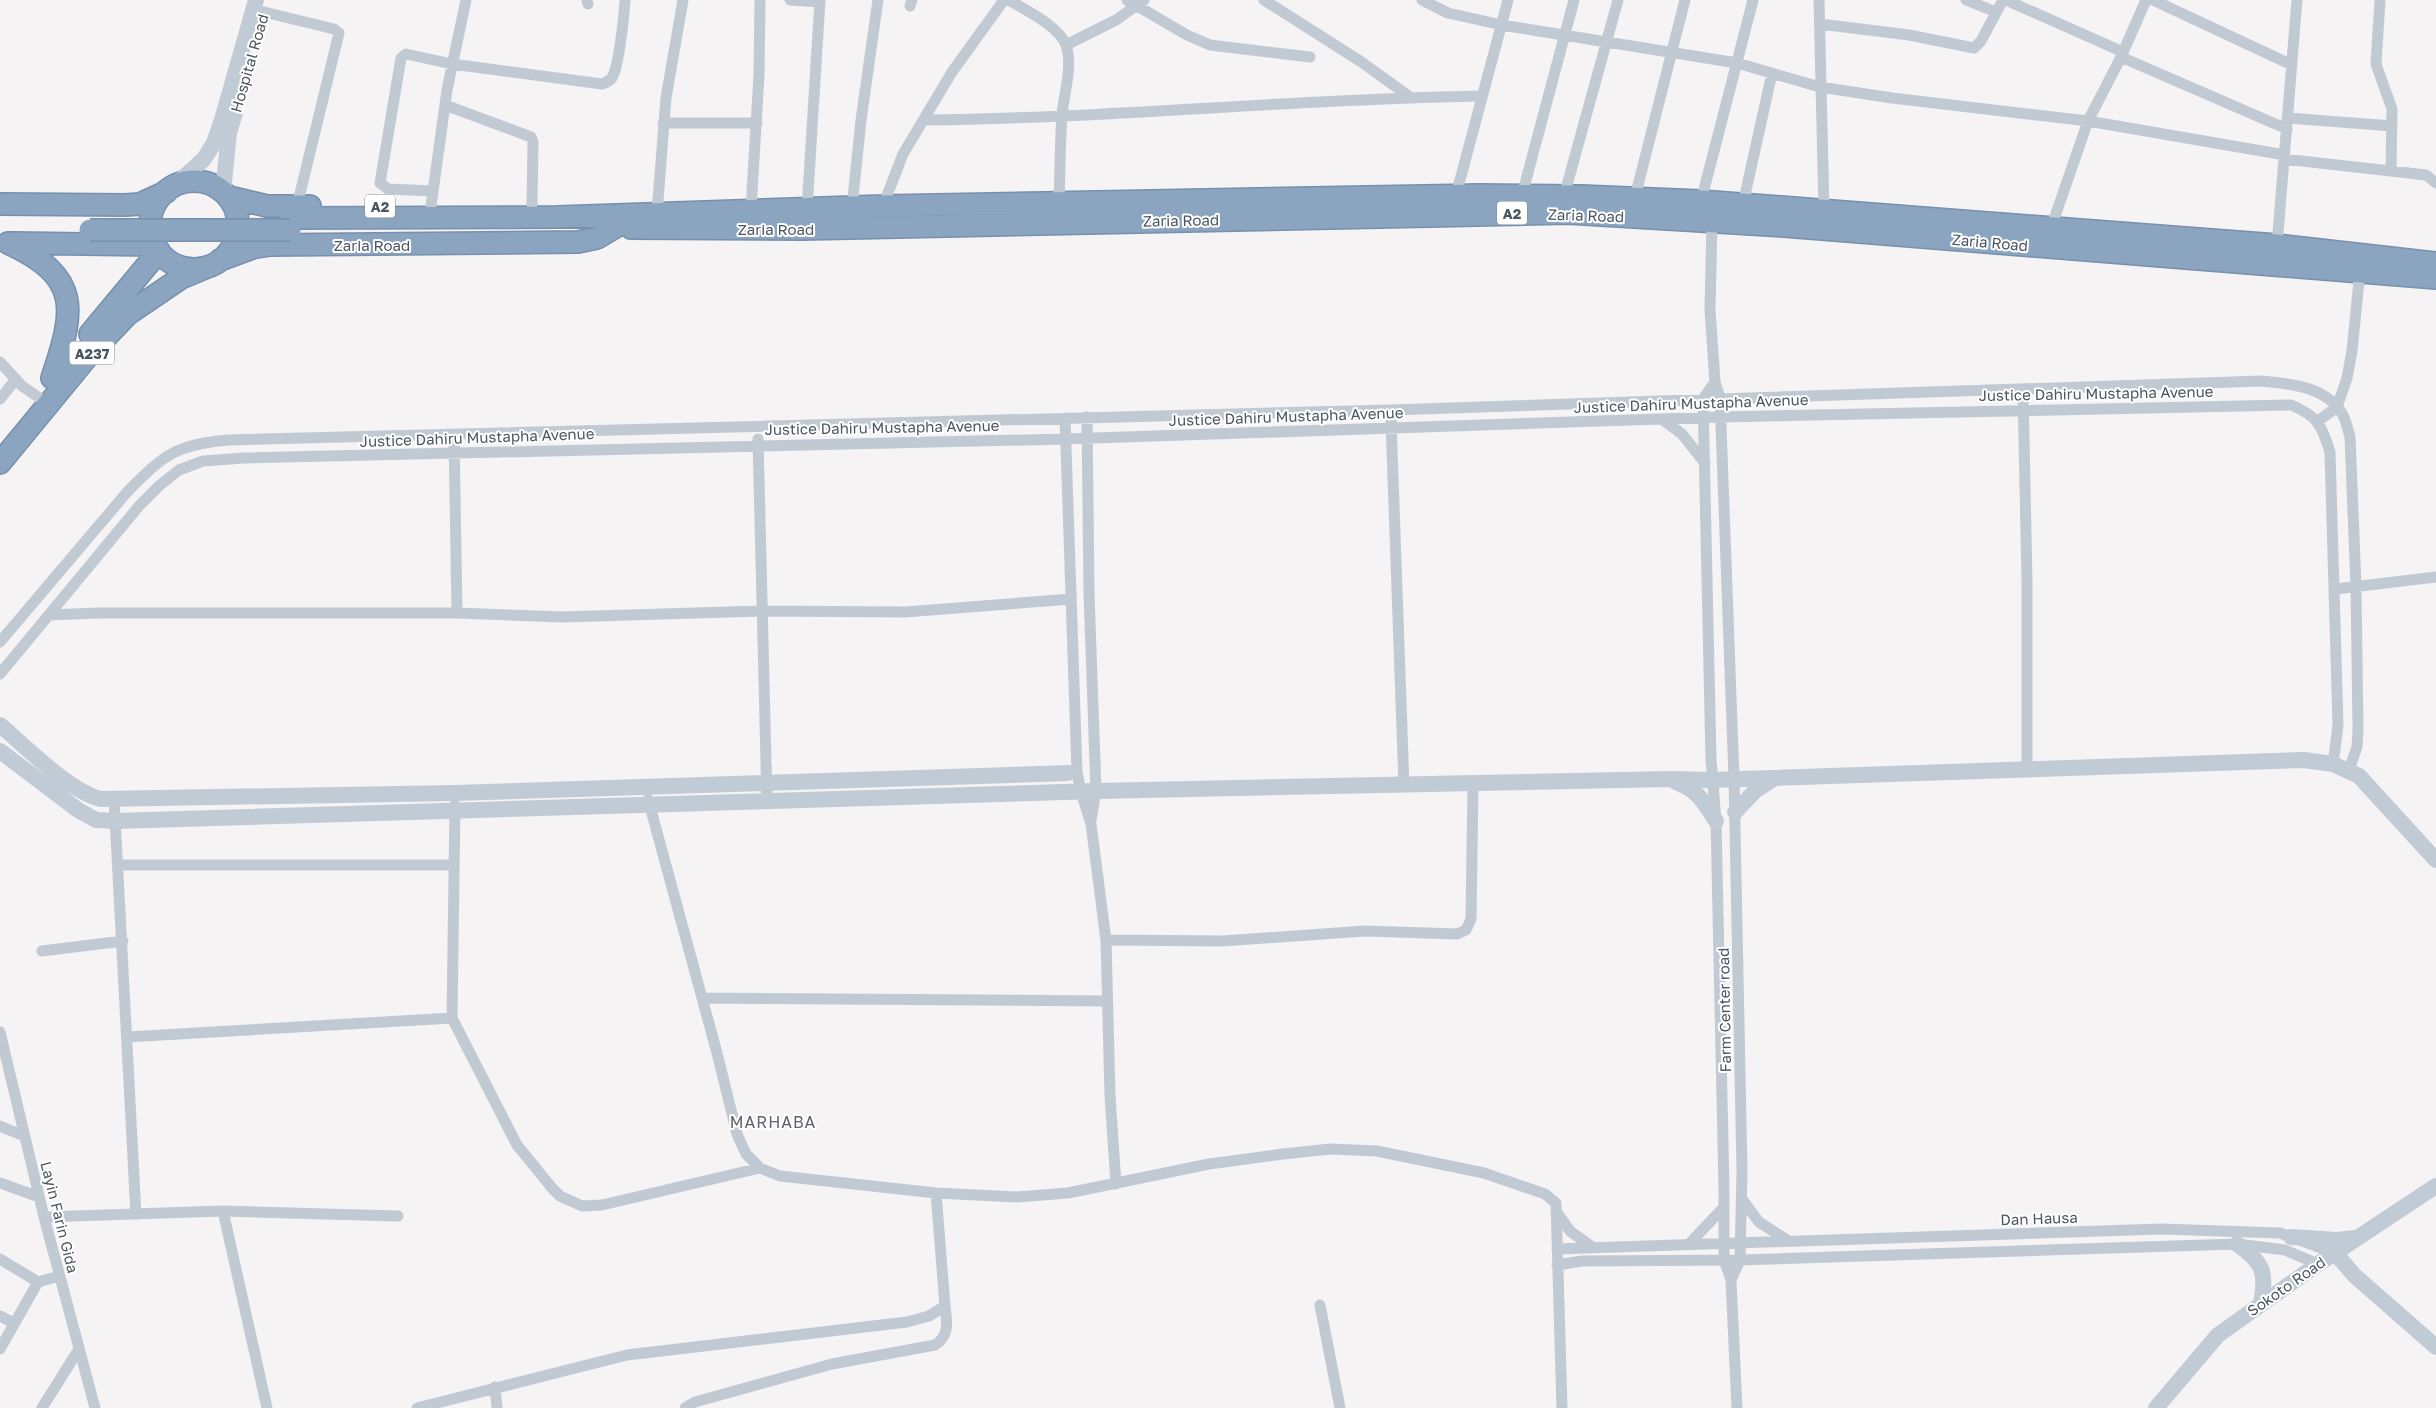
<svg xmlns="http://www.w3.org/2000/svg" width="2436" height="1408" font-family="'Golos Text',sans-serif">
<rect width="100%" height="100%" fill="#f5f3f3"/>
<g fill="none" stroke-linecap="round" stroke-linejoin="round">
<defs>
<path id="highway" d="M150 225a44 44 0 1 1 88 0a44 44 0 1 1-88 0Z
M229,197L267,206H310
M0,204L125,205L140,204L166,192
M290,218L557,217L883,206L1480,195L1581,196L1701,201L2277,245L2436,263
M631,228L802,229L1568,213L1784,226L2436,278
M8,243C82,277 75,310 52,378
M13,243L155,245
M220,260L255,247L269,245L578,242L597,238L614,228
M90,334L159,251
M0,463L88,356L128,314L181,278L205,268"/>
</defs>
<use href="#highway" stroke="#7690ad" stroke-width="24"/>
<path stroke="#c1cad2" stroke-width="11" d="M587,0L588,4
M790,0L820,2
M1009,0C1025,10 1059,26 1066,45C1073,65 1064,94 1062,114C1060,144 1060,174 1059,203
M1127,0L1187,35L1210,45L1310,57
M1264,0L1360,61L1410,97
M1422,0L1448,13L1502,25L1737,63L1820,87L1892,98L2088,121L2285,155
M1819,0L1824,211
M1966,0L1996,12
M2006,0L2123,52
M2153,0L2292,65
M2380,0L2376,64L2392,109L2391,171
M910,6L912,0
M264,12L334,29L339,33L297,206
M1820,24L1909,35L1974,48L1981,41L2003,0
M1066,45L1116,20L1144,0
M2121,57L2287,129
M445,105L531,137L533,142L532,205
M2288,118L2392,126
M925,120C1110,118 1296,99 1481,96
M663,123H757
M2284,159L2426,175L2436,183
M433,191L388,189L380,183L401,58L406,54L452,64L602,84C606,83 609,81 612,78C619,66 624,16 625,0
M1456,195L1508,0
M1522,195L1574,0
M1564,196L1618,0
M1635,197L1685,0
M1701,201L1753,0
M1743,204L1772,73
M431,206L447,90L466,0
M883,206L903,154L952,72L1004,0
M852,207L861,120L878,0
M807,209L820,0
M751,210L759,75L760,0
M657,213L666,98L683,0
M1712,222L1710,310L1715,382
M2051,228L2088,121L2121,57L2146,0
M2277,245L2297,0
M0,362L22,386L38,397
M2023,389L2027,582V769
M0,399L16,379
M1087,417L1089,593L1096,791L1091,820
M1065,418L1077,772L1081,792L1091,824L1106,940L1110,1096L1116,1184
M1663,420L1682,434L1705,463
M1391,421L1404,786
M2318,421L2337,407L2347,378L2352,351L2360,271
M758,439L767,802
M2336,589L2436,577
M457,613L562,617L762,611L905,612L1071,599
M49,615L99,613H457L454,435
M0,642L128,491C165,454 175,445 228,440L1391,410L2262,381C2291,384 2326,386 2343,415C2346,421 2348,430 2350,437L2356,587L2358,730L2357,747L2349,770
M0,674L139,506L160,485L179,470L203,461L244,458L1065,439L1721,417L2291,405C2318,416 2322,426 2330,452L2338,725L2333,764
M114,799L136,1215
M648,799L717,1053L737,1134L746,1154L760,1168L780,1176L936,1193L1017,1197L1068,1193L1209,1164L1283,1154L1330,1149L1377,1151L1484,1173L1545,1194L1556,1203L1562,1408
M118,865H453
M1106,940L1222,941L1365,931L1457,934L1466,930L1471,919L1473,784
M42,951L123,941
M702,998L1107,1001
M452,1018L517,1145L552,1188L560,1196L582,1206L602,1205L760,1168
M0,1032L44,1217L95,1408
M127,1037L452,1018L455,805
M0,1126L24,1136
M0,1183L39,1197
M1742,1199L1759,1222L1787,1240
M223,1211L267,1408
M1558,1214L1570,1231L1591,1246
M44,1217L223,1211L398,1216
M1690,1243L1724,1207
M1557,1249L2161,1229L2280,1233L2335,1253
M0,1259L38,1282L59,1276
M1557,1265L1582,1261L1740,1260L2237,1244L2285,1250L2318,1264
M1731,1280L1740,1260L1742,1171L1734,778L1720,398L1715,382L1703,399L1711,759L1716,821L1724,1189V1260L1731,1280L1737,1408
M1320,1305L1340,1408
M0,1316L14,1323
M0,1349L38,1282
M495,1387L497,1408
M42,1408L79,1349
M417,1408L627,1355L907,1322L929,1316L945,1306L936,1193
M685,1408L695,1402L832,1364L935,1345C950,1335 947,1322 945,1306"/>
<path stroke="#c1cbd6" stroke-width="16" d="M173,187L204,159L214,143L222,120L256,0
M223,192L229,133L235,113
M0,725C25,746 70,792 101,799L455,793L1068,773
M0,751L78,810L96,820L115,821L1096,791L1670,779L1712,780L2304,760L2333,764L2359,776L2436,860
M1676,782C1699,791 1703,801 1716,821
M1735,812L1756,790L1775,778
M2291,1237L2337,1240L2355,1238
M2237,1244C2263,1262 2267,1272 2261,1303
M2335,1253L2355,1276L2436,1347
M2156,1408L2218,1335L2318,1264L2436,1186"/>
<use href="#highway" stroke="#8ba5c1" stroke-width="21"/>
<defs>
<path id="highway-bridge" d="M90,230H290"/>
</defs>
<use href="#highway-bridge" stroke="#7690ad" stroke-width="24" stroke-linecap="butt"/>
<use href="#highway-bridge" stroke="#8ba5c1" stroke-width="21"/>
</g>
<g text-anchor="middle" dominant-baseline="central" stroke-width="4" stroke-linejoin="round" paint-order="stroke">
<g fill="#fff" stroke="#808990" stroke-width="1">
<rect x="365" y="194.5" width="30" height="23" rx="4"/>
<rect x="1497" y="201.5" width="30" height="23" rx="4"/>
<rect x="69.5" y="341.5" width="45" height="23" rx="4"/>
</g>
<g font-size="14" font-weight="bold" fill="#4a5661">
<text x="380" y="206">A2</text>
<text x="1512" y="213">A2</text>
<text x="92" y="353">A237</text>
</g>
<g font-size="15" fill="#4a5661" stroke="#fff">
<text transform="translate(249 63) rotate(-74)">Hospital Road</text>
<text transform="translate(1586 215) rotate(2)">Zaria Road</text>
<text transform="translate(1181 220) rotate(-1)">Zaria Road</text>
<text x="776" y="229">Zaria Road</text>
<text transform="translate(1990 242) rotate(5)">Zaria Road</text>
<text x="372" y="245">Zaria Road</text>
<text transform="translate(2096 393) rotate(-1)">Justice Dahiru Mustapha Avenue</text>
<text transform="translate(1691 403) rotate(-2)">Justice Dahiru Mustapha Avenue</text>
<text transform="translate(1286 416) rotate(-2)">Justice Dahiru Mustapha Avenue</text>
<text transform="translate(882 427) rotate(-1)">Justice Dahiru Mustapha Avenue</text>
<text transform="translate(477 437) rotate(-2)">Justice Dahiru Mustapha Avenue</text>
<text transform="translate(1724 1010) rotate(-91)">Farm Center road</text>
<text transform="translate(60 1217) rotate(76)">Layin Farin Gida</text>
<text transform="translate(2039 1218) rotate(-2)">Dan Hausa</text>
<text transform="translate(2286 1286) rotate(-35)">Sokoto Road</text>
</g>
<g font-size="16" letter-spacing="1" fill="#5f6368" stroke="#fff">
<text x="773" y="1122">MARHABA</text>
</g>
</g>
</svg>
